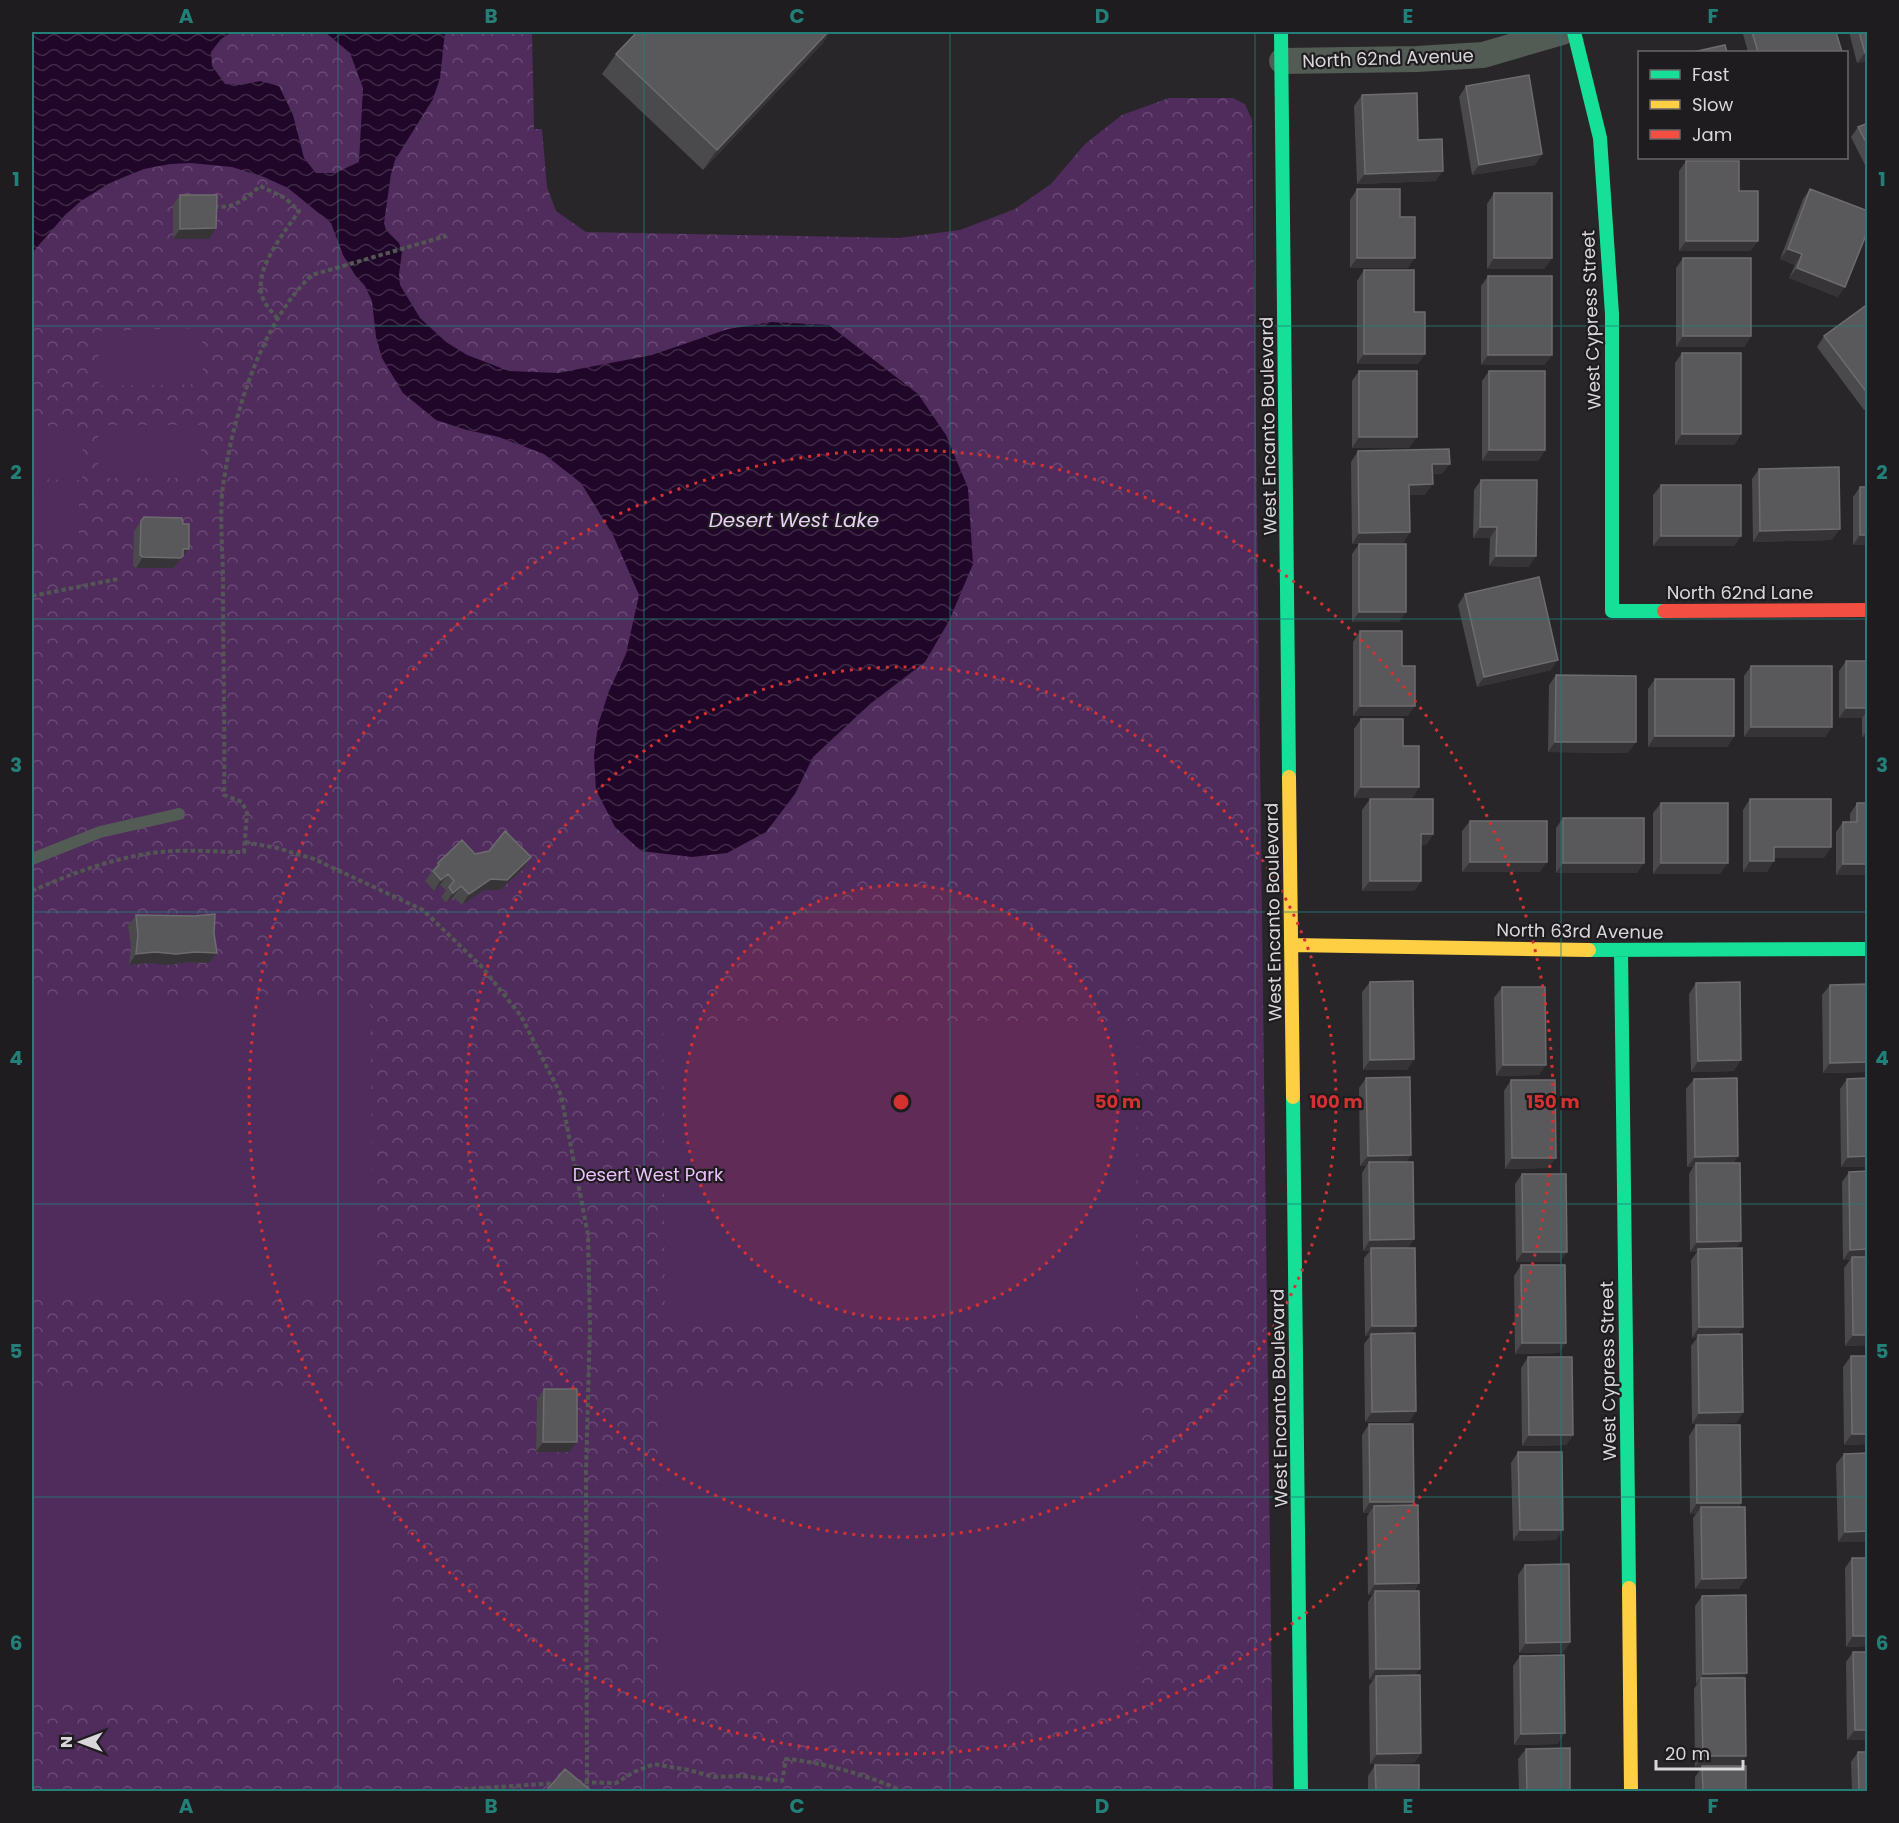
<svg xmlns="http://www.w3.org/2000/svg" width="1899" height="1823" font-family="Poppins,sans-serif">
<defs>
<pattern id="park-crowns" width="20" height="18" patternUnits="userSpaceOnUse" patternTransform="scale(1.5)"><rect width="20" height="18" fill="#502c5d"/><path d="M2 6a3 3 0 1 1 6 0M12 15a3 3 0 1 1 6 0" fill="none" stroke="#694a74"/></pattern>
<pattern id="water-waves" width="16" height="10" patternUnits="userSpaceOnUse" patternTransform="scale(1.5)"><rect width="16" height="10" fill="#200628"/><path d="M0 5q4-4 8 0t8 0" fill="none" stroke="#402a47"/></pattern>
</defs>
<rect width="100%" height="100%" fill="#282629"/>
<path fill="url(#park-crowns)" d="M32,32H532L534,129H542L547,187L556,211L586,232L899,238L960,230L1015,209L1051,184L1085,144L1122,115L1169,98H1233L1245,104L1252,120L1273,1791L32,1792Z"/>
<path fill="#502c5d" d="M202,328L203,384L99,386L98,331Z
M98,425H201V478H98Z
M32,426L83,427L82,480L32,479Z
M32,490H79V539H32Z
M370,995L374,1295L32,1300V1000Z
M663,1021H1137L1136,1319L665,1323Z
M660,1389L1138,1391L1137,1688L659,1687Z
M392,1390L393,1702L32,1703V1392Z"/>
<path fill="url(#water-waves)" d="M32,32H232L221,39L211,52L212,66L225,84L241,85L260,81L279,86L293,115L304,158L316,173H335L359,162L363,88L350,53L325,32H445L440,78L433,99L395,160L391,174L384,223L386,230L399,243L402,252L399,274L400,285L420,318L446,342L467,355L509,371L558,373L652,355L728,329L771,322L829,325L918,394L946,435L968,488L973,564L949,621L925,662L870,704L813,757L795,794L766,832L727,853L692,857L641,851L615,827L596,790L594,756L598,725L609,691L626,654L639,595L613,535L581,483L544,454L499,437L467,430L436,420L403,393L382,358L376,337L372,301L365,286L355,275L343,255L331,223L288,188L264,177L232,167L191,163L170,164L144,169L124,177L108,184L81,201L65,215L32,253Z"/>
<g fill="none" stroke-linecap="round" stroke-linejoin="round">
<path stroke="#535754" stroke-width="4" stroke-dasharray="4.5 3" stroke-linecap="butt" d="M214,206C232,210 247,198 260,186L285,198L299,211C285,232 254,268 262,296C265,305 272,312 278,319
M32,596L118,579
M245,842L277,848L314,859L423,910L482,967L521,1016L561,1095L588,1235L590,1327L586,1471L587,1792
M32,891C72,873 116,857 160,852C187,849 216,852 244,852L247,813L242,802L224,795C225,724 223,652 223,581C223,551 219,514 223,486C232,419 261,322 312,275L446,236
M577,1782L616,1783L634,1772L654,1764L689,1770L714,1777L742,1776L782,1781L786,1759C822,1762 871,1776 904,1792
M457,1792L466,1789L558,1783"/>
<path stroke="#535b55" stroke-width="12" d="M32,859L100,832L179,814"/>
<path stroke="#535b55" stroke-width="26" d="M1282,61L1417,59L1483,55L1562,32"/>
<path stroke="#16e098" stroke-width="14" d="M1281,32L1289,777
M1574,32L1600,138L1612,314V611H1664
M1589,950L1868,949
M1621,950L1629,1588
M1293,1097L1301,1792"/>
<path stroke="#ffcf43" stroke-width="14" d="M1289,777L1293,1097
M1292,945L1589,950
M1629,1588L1631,1792"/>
<path stroke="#f24e42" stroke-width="14" d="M1664,611L1868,610"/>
</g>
<path fill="#4a494b" d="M637,32H830L822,44L703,170L602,74L616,54Z
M1744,32H1836L1842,52H1748L1743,34Z
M1849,32H1868V61L1857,63Z
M1466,86L1542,154L1535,165L1472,175L1459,97Z
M1362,95L1418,140L1436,181L1357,184L1354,106Z
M1868,123V171L1851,137L1858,127Z
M1686,161L1739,191L1758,241L1750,251H1679V171Z
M1357,189L1400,217L1408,268H1350V200Z
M1810,189L1838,297L1789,278L1795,265L1780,259L1803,199Z
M1494,193L1552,258L1544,269H1487V204Z
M180,195L209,239H173V205Z
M1683,258L1751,336L1744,347H1676V268Z
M1364,270L1414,312L1418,364H1357V281Z
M1488,276L1552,355L1544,365H1481V286Z
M1868,304V407L1864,410L1817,347L1824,336Z
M1682,353L1741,434L1734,445H1675V363Z
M1359,371L1409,448H1352V381Z
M1489,371L1545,450L1538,461H1482V381Z
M1358,451L1442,474H1432L1425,495H1409L1410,532L1403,543L1352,544L1351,462Z
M1759,469L1832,540L1753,542L1752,479Z
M1481,480L1529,567L1489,566L1490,538H1473L1474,490Z
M1661,485L1741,536L1734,546H1653V495Z
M1860,487L1868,545H1853V497Z
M141,521L183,524L189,549L181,559L173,568H136L133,565L134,531Z
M1359,544L1399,622H1352V554Z
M1465,594L1551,670L1477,687L1458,605Z
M1360,631L1402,666L1408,716H1353V642Z
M1846,661H1868V737H1862V718H1839V671Z
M1751,666L1832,727L1825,737H1744V676Z
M1556,675L1628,753L1548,752L1549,685Z
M1655,679L1734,736L1727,747H1648V689Z
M1361,719L1403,746L1419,787L1412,798H1354V729Z
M1370,799L1433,834L1426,845H1421V881L1414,891H1362V810Z
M1750,799L1824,858H1774L1767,872H1743V810Z
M1661,803L1720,874H1653V813Z
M1857,803L1868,875H1836V832L1843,822H1850V814Z
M1563,818L1637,873H1556V828Z
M1470,821L1540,872H1462V831Z
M475,854L531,857L524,868L500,890H484L462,905L453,897L446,903L441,897L446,890L440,885L434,891L425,881L438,863Z
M136,915L214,933L217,953L209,963L188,962L168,965L148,963L129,965L131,946L128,926Z
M1370,982L1414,1059L1407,1070H1363L1362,992Z
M1696,983L1734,1071L1691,1072L1689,994Z
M1868,984V1071L1867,1072L1823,1073L1822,995L1830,985Z
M1502,987L1539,1075L1496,1076L1494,998Z
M1366,1078L1411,1155L1406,1162L1408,1248L1416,1326L1411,1333L1416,1411L1409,1422H1365L1364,1344L1370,1336H1365L1364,1258L1370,1251H1363L1362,1173L1366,1166H1360L1359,1088Z
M1868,1078V1167H1841L1840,1089L1847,1079Z
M1694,1079L1734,1163L1741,1241L1735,1249L1738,1335L1743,1412L1736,1423L1692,1424L1691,1346L1697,1338H1692L1691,1260L1697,1252H1690L1689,1174L1693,1167H1687L1686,1089Z
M1511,1080L1548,1168L1505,1169L1504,1091Z
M1868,1171V1345L1845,1346L1844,1268L1850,1260H1843L1842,1182L1849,1172Z
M1522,1174L1560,1262H1516L1515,1184Z
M1521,1265L1566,1343L1558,1353L1515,1354L1514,1276Z
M1851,1356H1868V1444L1844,1445L1843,1367Z
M1528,1357L1573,1435L1566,1445L1522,1446L1521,1368Z
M544,1389L569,1452H536L537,1400Z
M1369,1424L1414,1502L1411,1506L1419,1583L1414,1591L1416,1675L1421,1753L1414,1763L1370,1764L1369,1686L1373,1680H1369L1368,1602L1373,1594L1368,1595L1367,1517L1369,1513H1363L1362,1435Z
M1696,1425L1741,1503L1739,1507V1589H1695L1693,1518L1696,1514H1690L1689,1436Z
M1518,1452L1556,1540L1513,1541L1511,1463Z
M1868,1453V1542H1838L1836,1464L1844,1454Z
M1852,1558L1868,1646L1846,1647L1845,1568Z
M1525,1565L1570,1642L1563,1653H1519L1518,1575Z
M1702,1596L1747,1673L1743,1678L1746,1756L1739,1766L1746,1791H1695V1777L1702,1767H1695L1694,1689L1697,1684H1696L1695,1606Z
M1853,1652L1868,1740H1847L1846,1662Z
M1520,1656L1558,1744L1514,1745L1513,1666Z
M1526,1749L1570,1791H1519L1518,1759Z
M1858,1752L1868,1791H1852L1851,1762Z
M1375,1765L1419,1791H1368V1776Z"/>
<path fill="#363437" d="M828,32H830L822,44L703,170L717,150Z
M1868,52V61L1857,63L1865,53Z
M1542,154L1535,165L1472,175L1479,165Z
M1443,171L1436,181L1357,184L1365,174Z
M216,228L209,239H173L180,229Z
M1686,241H1758L1750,251H1679Z
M1788,249L1802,254L1795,265L1780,259Z
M1357,258H1415L1408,268H1350Z
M1494,258H1552L1544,269H1487Z
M1797,268L1845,287L1838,297L1789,278Z
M1683,336H1751L1744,347H1676Z
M1364,354H1425L1418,364H1357Z
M1488,355H1552L1544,365H1481Z
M1682,434H1741L1734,445H1675Z
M1359,437H1417L1409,448H1352Z
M1489,450H1545L1538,461H1482Z
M1432,464H1450L1442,474H1425Z
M1433,484L1425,495H1402L1409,485Z
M1480,527H1497L1490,538H1473Z
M1840,529L1832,540L1753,542L1760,531Z
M1410,532L1403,543L1352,544L1359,533Z
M1860,535H1868V545H1853Z
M1661,536H1741L1734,546H1653Z
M183,549H189L181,559L173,568H136L143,557Z
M1496,556H1536L1529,567L1489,566Z
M1359,612H1406L1399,622H1352Z
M1558,660L1551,670L1477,687L1484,677Z
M1360,706H1415L1408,716H1353Z
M1846,708H1868V710L1862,718H1839Z
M1751,727H1832L1825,737H1744Z
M1868,729V737H1862Z
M1655,736H1734L1727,747H1648Z
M1555,742H1636L1628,753L1548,752Z
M1361,787H1419L1412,798H1354Z
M1421,834H1433L1426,845H1414Z
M1774,847H1831L1824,858H1767Z
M531,857L524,868L500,890H484L462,905L469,894L491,879Z
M1750,861H1774L1767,872H1743Z
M1470,862H1547L1540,872H1462Z
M1563,863H1644L1637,873H1556Z
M1661,863H1728L1720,874H1653Z
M1843,864H1868V875H1836Z
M448,874L440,885L434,891L441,880Z
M1370,881H1421L1414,891H1362Z
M461,886L453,897L446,903L453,893Z
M155,952H195L217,953L209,963L188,962L168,965L148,963L129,965L136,954Z
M1414,1059L1407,1070H1363L1370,1060Z
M1741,1060L1734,1071L1691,1072L1698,1061Z
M1868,1062V1071L1867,1072L1823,1073L1830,1063Z
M1503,1065H1546L1539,1075L1496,1076Z
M1411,1155L1404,1165L1369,1162L1366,1166H1360L1368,1156Z
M1738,1156L1731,1167L1696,1163L1693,1167H1687L1695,1157Z
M1868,1156V1167H1841L1848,1157Z
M1512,1158H1556L1548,1168L1505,1169Z
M1414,1239L1407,1250L1371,1248L1370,1251H1363L1370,1240Z
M1741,1241L1734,1251L1698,1249L1697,1252H1690L1697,1242Z
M1868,1249V1260L1852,1257L1850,1260H1843L1850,1250Z
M1523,1252H1567L1560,1262H1516Z
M1372,1326H1416L1409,1336L1371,1334L1370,1336H1365Z
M1699,1327H1743L1736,1337L1698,1335L1697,1338H1692Z
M1853,1335H1868V1345L1845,1346Z
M1522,1343H1566L1558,1353L1515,1354Z
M1416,1411L1409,1422H1365L1372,1412Z
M1743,1412L1736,1423L1692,1424L1699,1413Z
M1852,1434H1868V1444L1844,1445Z
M1529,1435H1573L1566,1445L1522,1446Z
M543,1442H577L569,1452H536Z
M1370,1502H1414L1407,1512L1374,1506L1369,1513H1363Z
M1697,1503H1741L1734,1513L1701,1507L1696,1514H1690Z
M1520,1530H1563L1556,1540L1513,1541Z
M1868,1531V1542H1838L1845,1532Z
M1746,1578L1739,1589H1695L1702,1579Z
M1419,1583L1411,1594L1375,1591L1373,1594L1368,1595L1375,1584Z
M1853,1636H1868V1646L1846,1647Z
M1570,1642L1563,1653H1519L1526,1643Z
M1376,1669H1420L1413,1679L1376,1676L1373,1680H1369Z
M1747,1673L1739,1683L1701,1678L1697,1684H1696L1703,1674Z
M1855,1730H1868V1740H1847Z
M1565,1733L1558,1744L1514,1745L1521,1734Z
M1421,1753L1414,1763L1370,1764L1377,1754Z
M1703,1756H1746L1739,1766L1695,1767Z"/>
<path fill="#59585a" stroke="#6d6c6e" stroke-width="1.5" d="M637,32H828L717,150L616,54Z
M1752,32H1836L1842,52H1758Z
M1859,32H1868V52L1865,53Z
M1725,45L1727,52H1693Z
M1529,75L1542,154L1479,165L1466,86Z
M1417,93L1418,140L1442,139L1443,171L1365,174L1362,95Z
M1868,123V146L1858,127Z
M1686,161H1739V191H1758V241H1686Z
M1357,189H1400V217H1415V258H1357Z
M1810,189L1868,211V230L1845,287L1797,268L1802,254L1788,249Z
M1494,193H1552V258H1494Z
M180,195H217L216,228L180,229Z
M1683,258H1751V336H1683Z
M1364,270H1414V312H1425V354H1364Z
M1488,276H1552V355H1488Z
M1868,304V394L1824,336Z
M1682,353H1741V434H1682Z
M1359,371H1417V437H1359Z
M1489,371H1545V450H1489Z
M1449,449L1450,464H1432L1433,484L1409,485L1410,532L1359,533L1358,451Z
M1839,467L1840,529L1760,531L1759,469Z
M1481,480H1537L1536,556H1496L1497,527H1480Z
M1661,485H1741V536H1661Z
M1860,487H1868V535H1860Z
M144,517L182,518L183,524H189V549H183V556L180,558L143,557L140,555L141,521Z
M1359,544H1406V612H1359Z
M1539,577L1558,660L1484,677L1465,594Z
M1360,631H1402V666H1415V706H1360Z
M1846,661H1868V708H1846Z
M1751,666H1832V727H1751Z
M1556,675L1636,676V742H1555Z
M1655,679H1734V736H1655Z
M1361,719H1403V746H1419V787H1361Z
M1370,799H1433V834H1421V881H1370Z
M1750,799H1831V847H1774V861H1750Z
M1661,803H1728V863H1661Z
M1857,803H1868V864H1843V822H1857Z
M1563,818H1644V863H1563Z
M1470,821H1547V862H1470Z
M505,831L531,857L507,880L491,879L469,894L461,886L453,893L449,887L454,881L448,874L441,880L433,871L439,865L438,863L462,840L475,854L489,851Z
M215,914L214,933L217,953L195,952L176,954L155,952L136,954L138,935L136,915L195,916Z
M1413,981L1414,1059L1370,1060V982Z
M1740,982L1741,1060L1698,1061L1696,983Z
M1868,984V1062L1830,1063V985Z
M1502,987H1545L1546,1065H1503Z
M1410,1077L1411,1155L1368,1156L1366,1078Z
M1737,1078L1738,1156L1695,1157L1694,1079Z
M1868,1078V1156L1848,1157L1847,1079Z
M1511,1080H1555L1556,1158H1512Z
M1369,1162H1413L1414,1239L1370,1240Z
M1696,1163H1740L1741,1241L1697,1242Z
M1868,1171V1249L1850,1250L1849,1172Z
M1522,1174H1566L1567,1252H1523Z
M1371,1248H1415L1416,1326H1372Z
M1742,1248L1743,1327H1699L1698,1249Z
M1852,1257H1868V1335H1853Z
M1521,1265H1565L1566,1343H1522Z
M1415,1333L1416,1411L1372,1412L1371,1334Z
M1742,1334L1743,1412L1699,1413L1698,1335Z
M1851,1356H1868V1434H1852Z
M1528,1357H1572L1573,1435H1529Z
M544,1389H577V1442H543Z
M1369,1424H1413L1414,1502H1370Z
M1696,1425H1740L1741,1503H1697Z
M1518,1452H1562L1563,1530H1520Z
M1868,1453V1531L1845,1532L1844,1454Z
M1418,1505L1419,1583L1375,1584L1374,1506Z
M1701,1507H1745L1746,1578L1702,1579Z
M1852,1558H1868V1636H1853Z
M1569,1564L1570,1642L1526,1643L1525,1565Z
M1375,1591H1419L1420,1669H1376Z
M1746,1595L1747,1673L1703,1674L1702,1596Z
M1853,1652H1868V1730H1855Z
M1564,1655L1565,1733L1521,1734L1520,1656Z
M1420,1675L1421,1753L1377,1754L1376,1676Z
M1701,1678H1745L1746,1756H1703Z
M1570,1748V1791H1527L1526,1749Z
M1858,1752H1868V1791H1859Z
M1375,1765H1419V1791H1376Z
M1702,1766H1746V1791H1703Z
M565,1769L589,1789L588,1791H546Z"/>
<path fill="none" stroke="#238079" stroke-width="1.5" stroke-opacity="0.55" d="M338,32V1792M644,32V1792M950,32V1792M1255,32V1792M1561,32V1792M32,326H1868M32,619H1868M32,912H1868M32,1204H1868M32,1497H1868"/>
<circle cx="901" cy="1102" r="217" fill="#d63131" fill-opacity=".12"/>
<g fill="none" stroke="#d63131" stroke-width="3" stroke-dasharray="3 6">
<circle cx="901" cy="1102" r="217"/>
<circle cx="901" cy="1102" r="435"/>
<circle cx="901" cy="1102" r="652"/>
</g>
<g text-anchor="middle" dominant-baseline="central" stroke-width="4.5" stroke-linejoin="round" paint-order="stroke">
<g font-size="18" fill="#d9d7da" stroke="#1f1c20">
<text transform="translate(1388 58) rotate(-2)">North 62nd Avenue</text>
<text transform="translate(1591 320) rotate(-92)">West Cypress Street</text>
<text transform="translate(1268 426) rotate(-91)">West Encanto Boulevard</text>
<text x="1740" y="592">North 62nd Lane</text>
<text transform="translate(1273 912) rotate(-91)">West Encanto Boulevard</text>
<text transform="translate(1580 931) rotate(1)">North 63rd Avenue</text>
<text transform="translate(1608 1371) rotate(-91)">West Cypress Street</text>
<text transform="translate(1279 1398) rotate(-91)">West Encanto Boulevard</text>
</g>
<g font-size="18" fill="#ecc0fe" stroke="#1f1c20">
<text x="648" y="1174">Desert West Park</text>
</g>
<g font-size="20" font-style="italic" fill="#eccff8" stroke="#1f1c20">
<text x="794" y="520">Desert West Lake</text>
</g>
</g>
<circle cx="901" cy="1102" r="9" fill="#d63131" stroke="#1f1c20" stroke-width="3"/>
<g font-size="18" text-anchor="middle" font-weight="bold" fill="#d63131" stroke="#1f1c20" stroke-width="4.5" stroke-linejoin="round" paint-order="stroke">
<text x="1118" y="1108">50 m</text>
<text x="1336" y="1108">100 m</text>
<text x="1553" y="1108">150 m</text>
</g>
<rect width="1899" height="1823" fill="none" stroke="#1f1c20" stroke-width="66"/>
<rect x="1638" y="51" width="210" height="108" fill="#1f1c20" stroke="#69676a" stroke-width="1.5"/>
<rect x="1650" y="70" width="30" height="9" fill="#16e098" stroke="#69676a" stroke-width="1.5"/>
<text x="1692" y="81" font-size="18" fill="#d9d7da">Fast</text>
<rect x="1650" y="100" width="30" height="9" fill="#ffcf43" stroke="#69676a" stroke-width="1.5"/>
<text x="1692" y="111" font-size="18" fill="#d9d7da">Slow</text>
<rect x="1650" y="130" width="30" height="9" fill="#f24e42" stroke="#69676a" stroke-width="1.5"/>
<text x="1692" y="141" font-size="18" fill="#d9d7da">Jam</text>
<g transform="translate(81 1742) rotate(270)" stroke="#1f1c20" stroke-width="4.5" paint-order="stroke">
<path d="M0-4.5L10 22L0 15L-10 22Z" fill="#d9d7da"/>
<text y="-9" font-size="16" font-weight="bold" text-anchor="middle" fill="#d9d7da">N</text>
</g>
<path d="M1656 1760v9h87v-9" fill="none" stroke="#d9d7da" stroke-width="3"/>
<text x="1665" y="1760" font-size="18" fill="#d9d7da" stroke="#1f1c20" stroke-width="4.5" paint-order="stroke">20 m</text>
<rect x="33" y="33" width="1833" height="1757" fill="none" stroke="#238079" stroke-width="2"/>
<g font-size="20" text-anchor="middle" font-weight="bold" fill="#238079">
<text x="186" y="23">A</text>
<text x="491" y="23">B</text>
<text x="797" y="23">C</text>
<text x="1102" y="23">D</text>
<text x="1408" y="23">E</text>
<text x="1713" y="23">F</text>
<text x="16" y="186">1</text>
<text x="1882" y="186">1</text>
<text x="16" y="479">2</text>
<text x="1882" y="479">2</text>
<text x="16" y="772">3</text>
<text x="1882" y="772">3</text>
<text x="16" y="1065">4</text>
<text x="1882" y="1065">4</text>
<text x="16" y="1358">5</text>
<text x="1882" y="1358">5</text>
<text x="16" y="1650">6</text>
<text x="1882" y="1650">6</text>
<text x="186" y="1813">A</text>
<text x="491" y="1813">B</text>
<text x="797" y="1813">C</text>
<text x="1102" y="1813">D</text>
<text x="1408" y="1813">E</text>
<text x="1713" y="1813">F</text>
</g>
</svg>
